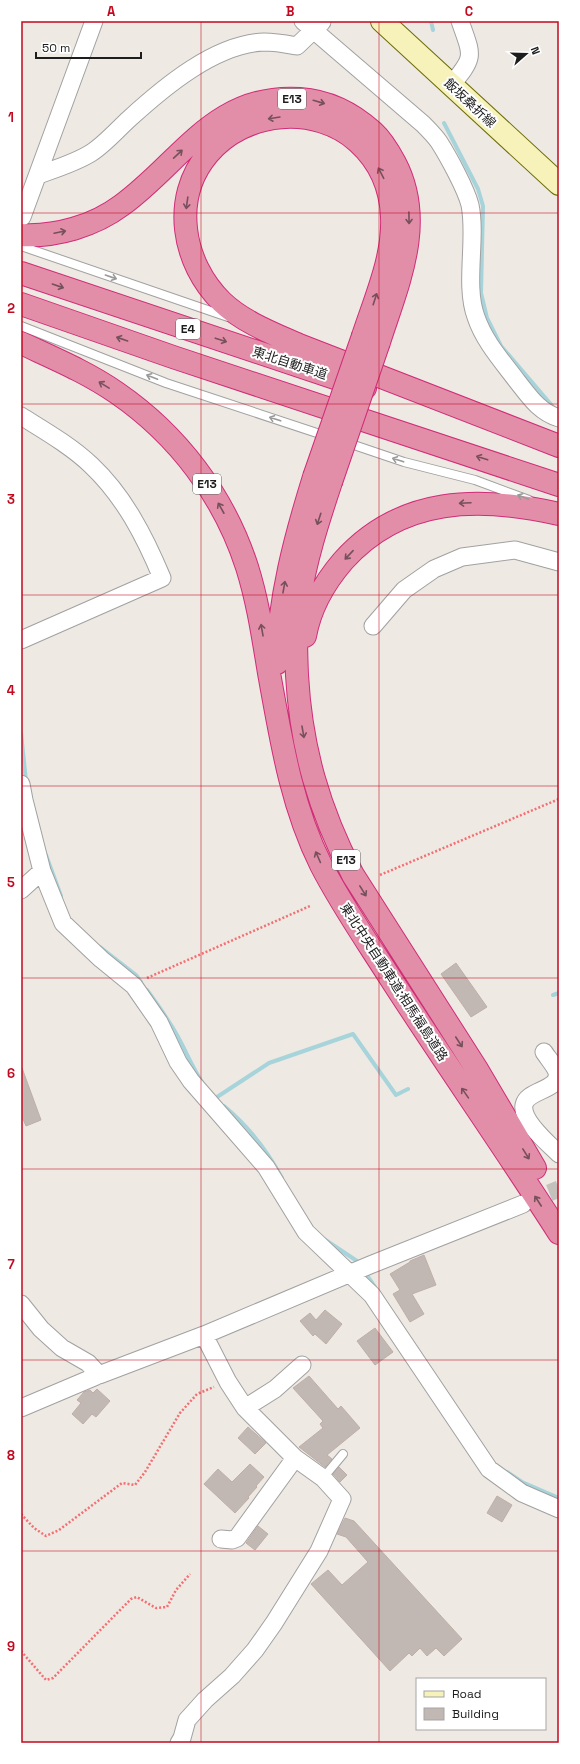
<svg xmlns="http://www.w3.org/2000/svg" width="580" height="1764" font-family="'Space Grotesk','Noto Sans JP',sans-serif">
<rect width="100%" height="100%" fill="#eee9e3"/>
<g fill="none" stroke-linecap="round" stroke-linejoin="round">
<path stroke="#a6d4da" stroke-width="4" d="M431,21L433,30
M444,123L478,189L483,206L481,293L487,318L501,346L554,408
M21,733L26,781
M46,855L61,896
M100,947L136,975L141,982
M147,990C158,1005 168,1019 177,1035C186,1051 192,1067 202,1082
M553,995L559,993
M214,1099L269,1063L353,1034L396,1095L408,1089
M224,1106C247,1125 268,1152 282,1178
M324,1239L357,1261L360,1266
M364,1271L375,1287
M507,1472L522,1482L559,1498"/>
</g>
<path fill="#c2b8b3" stroke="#bfaea7" d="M456,963L487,1007L471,1017L441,974Z
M22,1068L41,1120L26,1126L23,1119L21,1120Z
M424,1255L436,1285L412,1294L424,1314L410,1322L393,1294L400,1290L390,1274L410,1262V1261Z
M325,1310L342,1324L326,1344L315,1334L313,1336L300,1321L310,1313L316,1320Z
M375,1328L393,1352L375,1365L357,1341Z
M309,1376L338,1409L341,1406L360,1428L327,1455L332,1459L325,1467L299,1447L323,1428L320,1424L323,1421L293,1388Z
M97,1389L110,1401L96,1417L92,1414L83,1424L72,1414L81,1403L77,1400L84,1392L90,1390L93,1393Z
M248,1427L266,1443L255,1454L238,1438Z
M250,1464L264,1477L256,1486L257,1487L248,1497L249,1498L235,1513L204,1484L218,1469L232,1482Z
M339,1467L347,1475L340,1482L333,1474Z
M497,1496L512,1505L502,1522L487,1513Z
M345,1518L354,1521L462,1639L444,1656L436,1648L427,1656L420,1648L412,1656L409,1653L390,1671L311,1584L328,1570L342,1585L368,1562L346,1537L337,1534Z
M258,1526L268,1534L255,1550L246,1543Z"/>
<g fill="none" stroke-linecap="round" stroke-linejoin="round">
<path stroke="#c4c0bb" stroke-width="17" stroke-dasharray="17 8" stroke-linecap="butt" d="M526,1202L559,1189"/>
<defs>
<path id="service" d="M21,246L228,317
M21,326L166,383L326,436
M345,442L404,462L475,480L529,500
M323,1478L343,1454"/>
<path id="minor" d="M303,21L423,124C429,130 435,136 439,142C448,156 466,189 470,205C477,239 464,285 476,317C484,341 502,361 517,381C529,396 539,412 559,418
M451,85C476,56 472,56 460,21
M38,175C55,169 75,163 91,153C104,145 118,129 129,119C164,87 215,44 264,42C276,42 286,44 297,46L322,22
M22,217L94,21
M21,416C45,431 71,446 91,465C124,496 145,537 162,578L21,640
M373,626L404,590L434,569L462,557L515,550L559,562
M21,784L24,800L42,871L63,923L101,959L134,986L159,1022L178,1062L191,1081L266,1167L306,1232L372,1295L489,1469L522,1493L559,1509
M21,890L42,871
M544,1052C547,1057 555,1066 557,1072C561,1091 527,1089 524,1105C521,1121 549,1144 559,1154
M21,1304L41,1329L62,1348L88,1363L99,1375
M21,1408L99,1375L204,1335L370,1265L523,1204
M245,1408L275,1389L302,1365
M221,1539L232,1540L237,1538L295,1458
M179,1743L182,1738L187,1720L205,1700L232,1676L255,1650L274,1623L319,1551L342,1499L323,1478L295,1458L245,1408L228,1382L204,1335"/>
<path id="secondary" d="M382,21L559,184"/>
<path id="motorway" d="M21,235C56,237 94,226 122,205C181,162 215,93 300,99C328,101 352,113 373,132C382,140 389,152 395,163C426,222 398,283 379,342
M21,273L365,388
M21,304L173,357L559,485
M363,336C375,299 394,257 392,217C391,188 380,162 358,142C316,104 245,110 208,154C171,198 182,263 222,302C243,322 272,333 299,345L559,446
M21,343C53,358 87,372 117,393C178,435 224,496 247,567C258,602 263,637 269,673C281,739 291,805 321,865C341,904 366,940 389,976C445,1063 504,1147 559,1233
M331,482C318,521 305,561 299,602C295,626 296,651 297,675C301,748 319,810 353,875L478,1071L535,1168
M305,636C310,608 325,582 343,561C401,496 480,496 559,514
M277,663C279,598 295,538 314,477"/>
</defs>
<use href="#service" stroke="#a1a1a1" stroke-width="10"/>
<use href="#minor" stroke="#a1a1a1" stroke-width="19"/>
<use href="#secondary" stroke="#6e6d0a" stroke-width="24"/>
<use href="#motorway" stroke="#d02c78" stroke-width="24"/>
<path stroke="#f36f72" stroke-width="2.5" stroke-dasharray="2 2" stroke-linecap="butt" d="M380,875L559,799
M147,978L310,906
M21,1514L34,1528L46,1536L59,1530L122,1483L135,1485L145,1472L180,1413L197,1394L214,1387
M21,1651L46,1680L53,1678L131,1599L137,1597L156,1608L167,1607L176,1590L190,1574"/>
<use href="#service" stroke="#fff" stroke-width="8"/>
<use href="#minor" stroke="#fff" stroke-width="17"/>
<use href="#secondary" stroke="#f6f2b9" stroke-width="22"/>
<use href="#motorway" stroke="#e28ea8" stroke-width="22"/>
<defs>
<path id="motorway-bridge" d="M314,477L363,336
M331,482L379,342"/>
</defs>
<use href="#motorway-bridge" stroke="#d02c78" stroke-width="24" stroke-linecap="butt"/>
<use href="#motorway-bridge" stroke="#e28ea8" stroke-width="22"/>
</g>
<defs><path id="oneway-shaft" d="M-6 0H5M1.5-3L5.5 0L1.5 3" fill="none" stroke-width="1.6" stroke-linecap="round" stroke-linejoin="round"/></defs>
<g stroke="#76505c">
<use href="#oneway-shaft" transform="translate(319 102) rotate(16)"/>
<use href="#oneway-shaft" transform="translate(274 118) rotate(171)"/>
<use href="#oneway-shaft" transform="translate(178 154) rotate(-43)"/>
<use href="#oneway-shaft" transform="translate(381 173) rotate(-117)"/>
<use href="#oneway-shaft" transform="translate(187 203) rotate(98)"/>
<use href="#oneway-shaft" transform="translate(409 218) rotate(89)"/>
<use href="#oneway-shaft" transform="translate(60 232) rotate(-12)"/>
<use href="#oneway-shaft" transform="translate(58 286) rotate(19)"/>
<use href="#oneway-shaft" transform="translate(375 299) rotate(-72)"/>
<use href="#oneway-shaft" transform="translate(122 339) rotate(-161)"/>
<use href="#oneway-shaft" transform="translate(221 340) rotate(18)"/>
<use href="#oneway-shaft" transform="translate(104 385) rotate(-149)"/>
<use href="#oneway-shaft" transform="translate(482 458) rotate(-162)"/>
<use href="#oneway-shaft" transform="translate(465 503) rotate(177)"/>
<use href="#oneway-shaft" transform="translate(221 508) rotate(-119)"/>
<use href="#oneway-shaft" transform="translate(319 519) rotate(108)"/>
<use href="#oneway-shaft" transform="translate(349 555) rotate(133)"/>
<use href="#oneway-shaft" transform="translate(284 587) rotate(-80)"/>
<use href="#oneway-shaft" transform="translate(262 630) rotate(-100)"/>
<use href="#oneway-shaft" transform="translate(303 732) rotate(80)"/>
<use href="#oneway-shaft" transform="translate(318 857) rotate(-114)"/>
<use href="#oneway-shaft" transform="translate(363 891) rotate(58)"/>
<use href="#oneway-shaft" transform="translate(459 1042) rotate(57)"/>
<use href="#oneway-shaft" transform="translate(465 1093) rotate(-125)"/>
<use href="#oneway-shaft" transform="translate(526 1154) rotate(58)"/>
<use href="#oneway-shaft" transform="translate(538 1201) rotate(-123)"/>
</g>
<g stroke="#999">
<use href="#oneway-shaft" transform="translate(111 277) rotate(19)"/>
<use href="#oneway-shaft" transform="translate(152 377) rotate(-159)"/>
<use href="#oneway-shaft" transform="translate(275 419) rotate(-162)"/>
<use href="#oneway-shaft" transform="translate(398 460) rotate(-162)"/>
<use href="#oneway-shaft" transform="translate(523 497) rotate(-158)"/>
</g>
<path fill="none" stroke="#c10a1f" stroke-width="1" stroke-opacity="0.55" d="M201,21V1743M379,21V1743M21,213H559M21,404H559M21,595H559M21,786H559M21,978H559M21,1169H559M21,1360H559M21,1551H559"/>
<g text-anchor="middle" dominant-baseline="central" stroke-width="4" stroke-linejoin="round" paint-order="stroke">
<g fill="#fff" stroke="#616161" stroke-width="1">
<rect x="278" y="89" width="28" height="20" rx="3"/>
<rect x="176" y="319" width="24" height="20" rx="3"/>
<rect x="193" y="474" width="28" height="20" rx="3"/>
<rect x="332" y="850" width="28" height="20" rx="3"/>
</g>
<g font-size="12" font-weight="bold" fill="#1d1d1d">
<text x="292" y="99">E13</text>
<text x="188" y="329">E4</text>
<text x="207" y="484">E13</text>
<text x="346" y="860">E13</text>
</g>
<g font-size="13" fill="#1d1d1d" stroke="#fff">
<text transform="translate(470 103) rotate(43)">飯坂桑折線</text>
<text transform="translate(290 363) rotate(18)">東北自動車道</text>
<text transform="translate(394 982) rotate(57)">東北中央自動車道;相馬福島道路</text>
</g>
</g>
<rect width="580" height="1764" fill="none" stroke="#ffffff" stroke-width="44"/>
<rect x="416" y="1678" width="130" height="52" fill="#ffffff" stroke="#a5a5a5"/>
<rect x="424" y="1691" width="20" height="6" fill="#f6f2b9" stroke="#a5a5a5"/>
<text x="452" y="1698" font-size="12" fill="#1d1d1d">Road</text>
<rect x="424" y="1708" width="20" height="12" fill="#c2b8b3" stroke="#a5a5a5"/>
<text x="452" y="1718" font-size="12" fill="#1d1d1d">Building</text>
<g transform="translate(526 54) rotate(70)" stroke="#ffffff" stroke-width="3" paint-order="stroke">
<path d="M0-3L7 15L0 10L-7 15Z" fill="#1d1d1d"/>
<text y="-6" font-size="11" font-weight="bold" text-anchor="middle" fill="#1d1d1d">N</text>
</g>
<path d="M36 52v6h105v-6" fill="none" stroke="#1d1d1d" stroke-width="2"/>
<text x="42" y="52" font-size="12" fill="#1d1d1d" stroke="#ffffff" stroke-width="3" paint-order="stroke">50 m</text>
<rect x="22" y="22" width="536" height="1720" fill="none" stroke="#c10a1f" stroke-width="1.5"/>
<g font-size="13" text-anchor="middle" font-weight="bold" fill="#c10a1f">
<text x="111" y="16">A</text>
<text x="290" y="16">B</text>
<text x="469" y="16">C</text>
<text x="11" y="122">1</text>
<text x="11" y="313">2</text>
<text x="11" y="504">3</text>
<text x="11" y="695">4</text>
<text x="11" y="887">5</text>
<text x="11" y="1078">6</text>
<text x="11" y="1269">7</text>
<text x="11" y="1460">8</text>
<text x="11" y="1651">9</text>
</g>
</svg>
